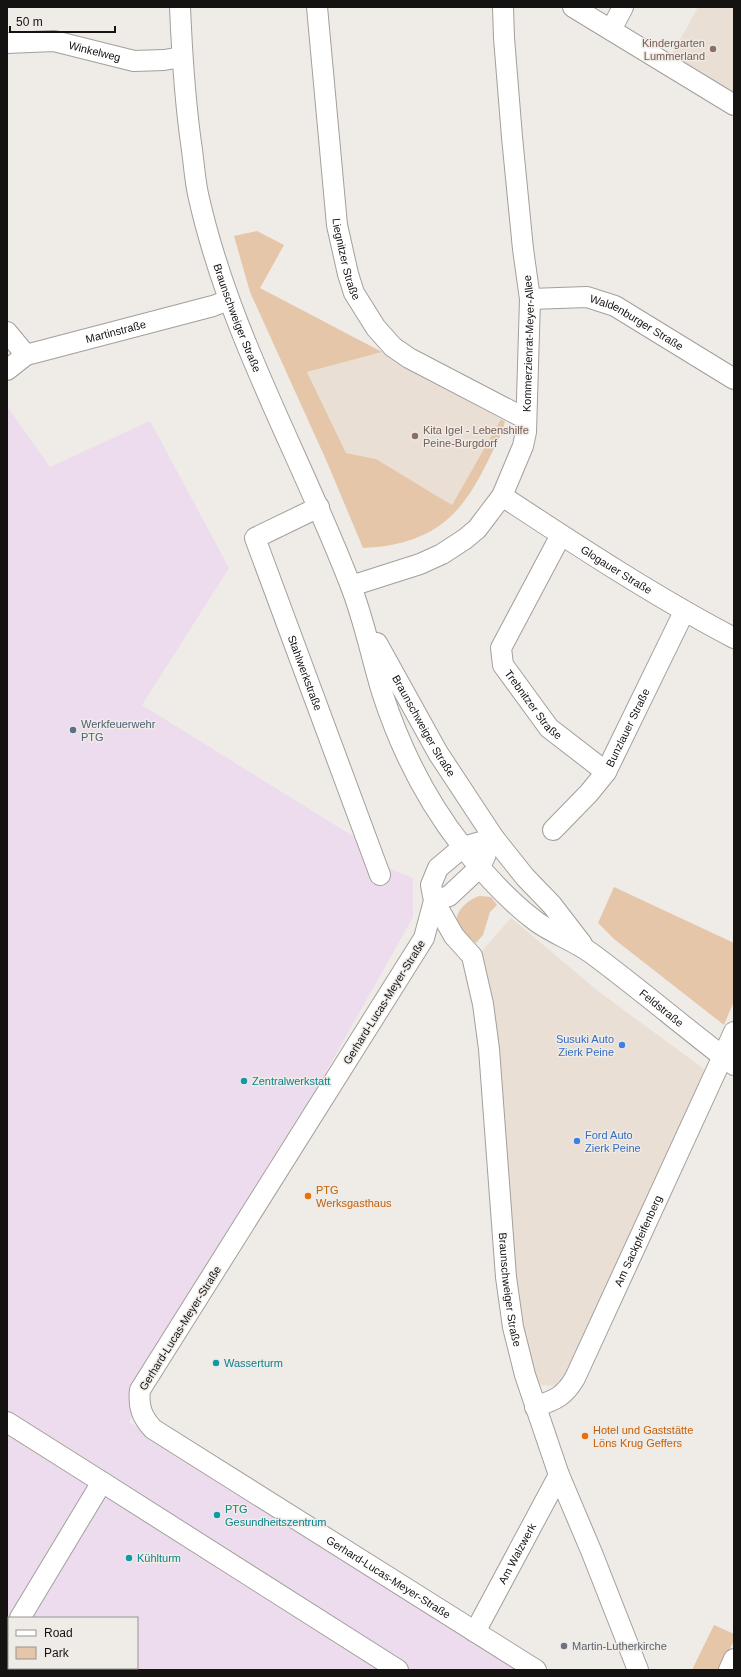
<svg xmlns="http://www.w3.org/2000/svg" width="741" height="1677" font-family="Arial,sans-serif">
<rect width="100%" height="100%" fill="#efebe7"/>
<path fill="#eadfd5" d="M698,7H734V97L670,58Z
M382,352L501,419L452,505L376,459L346,453L307,372Z
M511,918L602,994L708,1072L561,1386L536,1385L518,1326L480,953Z"/>
<path fill="#ecdcee" fill-rule="evenodd" d="M7,406L50,467L150,421L229,568L142,705L359,840L386,867L413,878V917L129,1422L520,1670H7ZM9,1618H137V1668H9Z"/>
<path fill="#e5c6a9" d="M257,231L284,245L260,288L382,352L307,372L346,453L376,459L452,505L501,419L505,422L502,432C475,487 459,532 391,545C382,547 372,547 363,548L327,462L250,292L234,236Z
M614,887L734,943V1001L724,1025L614,939L598,923Z
M479,896L491,897L497,905L490,912L483,935L476,943C471,938 463,933 459,927C451,913 468,900 479,896Z
M714,1625L734,1634V1640L720,1670H692Z"/>
<g fill="none" stroke-linecap="round" stroke-linejoin="round">
<defs>
<g id="minor">
<path id="s1" d="M180,7C182,55 185,103 192,150C194,165 195,180 198,194C228,331 300,454 350,584C364,619 371,656 382,692C400,748 426,800 462,846C482,871 511,903 537,922C554,934 574,941 591,953C640,989 686,1029 734,1065"/>
<path id="s2" d="M317,7L337,225L348,274L354,293L376,328L393,347L409,358L526,419"/>
<path d="M573,7L734,105"/>
<path d="M611,30L623,7"/>
<path id="s3" d="M7,43L54,41L134,61L164,60L182,57"/>
<path id="s4" d="M530,299L587,297L615,306L734,379"/>
<path d="M7,332L26,355"/>
<path id="s5" d="M7,370L26,355L213,306L229,300"/>
<path id="s6" d="M502,496C578,546 654,596 734,638"/>
<path id="s7" d="M319,507L255,538L380,875"/>
<path id="s8" d="M561,535L501,648L503,665L549,728L606,772"/>
<path id="s9" d="M351,586L420,564L442,554L465,539L477,529L502,496L523,446L526,432L530,299L523,249L512,137L504,38L503,7"/>
<path id="s10" d="M377,643L438,753L494,838L525,877L552,905L582,944"/>
<path id="s11" d="M553,830L589,793L606,772L684,612"/>
<path id="s12" d="M494,838L463,847L438,868L431,885L434,901L454,936L472,956L483,1004L489,1049L506,1277L513,1327L525,1375L559,1475L592,1553L638,1670"/>
<path id="s13" d="M434,901L424,938L140,1390C138,1407 142,1417 153,1429L536,1670"/>
<path d="M434,901L449,896L480,867L486,854"/>
<path id="s14" d="M535,1407C555,1400 564,1397 575,1378L734,1032"/>
<path d="M7,1422L102,1482L20,1618"/>
<path d="M102,1482L398,1670"/>
<path id="s15" d="M475,1632L559,1475"/>
<path d="M7,1640L9,1637"/>
<path d="M729,1670L734,1659"/>
</g>
</defs>
<use href="#minor" stroke="#a39f9b" stroke-width="22"/>
<use href="#minor" stroke="#fff" stroke-width="20"/>
</g>
<g fill="#8d6e63" stroke="#efebe7" stroke-width="1.5">
<circle cx="713" cy="49" r="4"/>
<circle cx="415" cy="436" r="4"/>
</g>
<circle fill="#5c6f8a" stroke="#efebe7" stroke-width="1.5" cx="73" cy="730" r="4"/>
<g fill="#3f7fe0" stroke="#efebe7" stroke-width="1.5">
<circle cx="622" cy="1045" r="4"/>
<circle cx="577" cy="1141" r="4"/>
</g>
<g fill="#0f9aa8" stroke="#efebe7" stroke-width="1.5">
<circle cx="244" cy="1081" r="4"/>
<circle cx="216" cy="1363" r="4"/>
<circle cx="217" cy="1515" r="4"/>
<circle cx="129" cy="1558" r="4"/>
</g>
<g fill="#e8710a" stroke="#efebe7" stroke-width="1.5">
<circle cx="308" cy="1196" r="4"/>
<circle cx="585" cy="1436" r="4"/>
</g>
<circle fill="#6b7280" stroke="#efebe7" stroke-width="1.5" cx="564" cy="1646" r="4"/>
<g text-anchor="middle" dominant-baseline="central" stroke-width="3" stroke-linejoin="round" paint-order="stroke">
<g font-size="11" fill="#785e54" stroke="#efebe7" text-anchor="end">
<text x="705" y="43">Kindergarten<tspan x="705" dy="13">Lummerland</tspan></text>
<text x="423" y="430" text-anchor="start">Kita Igel - Lebenshilfe<tspan x="423" dy="13">Peine-Burgdorf</tspan></text>
</g>
<g font-size="11" fill="#151312" stroke="#efebe7">
<text stroke="none"><textPath href="#s3" startOffset="89">Winkelweg</textPath></text>
<text stroke="none"><textPath href="#s2" startOffset="254">Liegnitzer Straße</textPath></text>
<text stroke="none"><textPath href="#s1" startOffset="318">Braunschweiger Straße</textPath></text>
<text stroke="none"><textPath href="#s4" startOffset="113">Waldenburger Straße</textPath></text>
<text stroke="none"><textPath href="#s5" startOffset="117">Martinstraße</textPath></text>
<text stroke="none"><textPath href="#s9" startOffset="338">Kommerzienrat-Meyer-Allee</textPath></text>
<text stroke="none"><textPath href="#s6" startOffset="136">Glogauer Straße</textPath></text>
<text stroke="none"><textPath href="#s7" startOffset="215">Stahlwerkstraße</textPath></text>
<text stroke="none"><textPath href="#s8" startOffset="195">Trebnitzer Straße</textPath></text>
<text stroke="none"><textPath href="#s10" startOffset="95">Braunschweiger Straße</textPath></text>
<text stroke="none"><textPath href="#s11" startOffset="128">Bunzlauer Straße</textPath></text>
<text transform="translate(384 1002) rotate(-58)">Gerhard-Lucas-Meyer-Straße</text>
<text stroke="none"><textPath href="#s1" startOffset="1153">Feldstraße</textPath></text>
<text stroke="none"><textPath href="#s14" startOffset="202">Am Sackpfeifenberg</textPath></text>
<text stroke="none"><textPath href="#s12" startOffset="503">Braunschweiger Straße</textPath></text>
<text transform="translate(180 1328) rotate(-58)">Gerhard-Lucas-Meyer-Straße</text>
<text stroke="none"><textPath href="#s15" startOffset="89">Am Walzwerk</textPath></text>
<text stroke="none"><textPath href="#s13" startOffset="893">Gerhard-Lucas-Meyer-Straße</textPath></text>
</g>
<g font-size="11" fill="#4e5e75" stroke="#efebe7" text-anchor="start">
<text x="81" y="724">Werkfeuerwehr<tspan x="81" dy="13">PTG</tspan></text>
</g>
<g font-size="11" fill="#366cbe" stroke="#efebe7" text-anchor="end">
<text x="614" y="1039">Susuki Auto<tspan x="614" dy="13">Zierk Peine</tspan></text>
<text x="585" y="1135" text-anchor="start">Ford Auto<tspan x="585" dy="13">Zierk Peine</tspan></text>
</g>
<g font-size="11" fill="#0d838f" stroke="#efebe7" text-anchor="start">
<text x="252" y="1081">Zentralwerkstatt</text>
<text x="224" y="1363">Wasserturm</text>
<text x="225" y="1509">PTG<tspan x="225" dy="13">Gesundheitszentrum</tspan></text>
<text x="137" y="1558">Kühlturm</text>
</g>
<g font-size="11" fill="#c56008" stroke="#efebe7" text-anchor="start">
<text x="316" y="1190">PTG<tspan x="316" dy="13">Werksgasthaus</tspan></text>
<text x="593" y="1430">Hotel und Gaststätte<tspan x="593" dy="13">Löns Krug Geffers</tspan></text>
</g>
<g font-size="11" fill="#5b616d" stroke="#efebe7" text-anchor="start">
<text x="572" y="1646">Martin-Lutherkirche</text>
</g>
</g>
<rect width="741" height="1677" fill="none" stroke="#151312" stroke-width="16"/>
<rect x="8" y="1617" width="130" height="52" fill="#efebe7" stroke="#989592"/>
<rect x="16" y="1630" width="20" height="6" fill="#ffffff" stroke="#989592"/>
<text x="44" y="1637" font-size="12" fill="#151312">Road</text>
<rect x="16" y="1647" width="20" height="12" fill="#e5c6a9" stroke="#989592"/>
<text x="44" y="1657" font-size="12" fill="#151312">Park</text>
<path d="M10 26v6h105v-6" fill="none" stroke="#151312" stroke-width="2"/>
<text x="16" y="26" font-size="12" fill="#151312" stroke="#efebe7" stroke-width="3" paint-order="stroke">50 m</text>
</svg>
